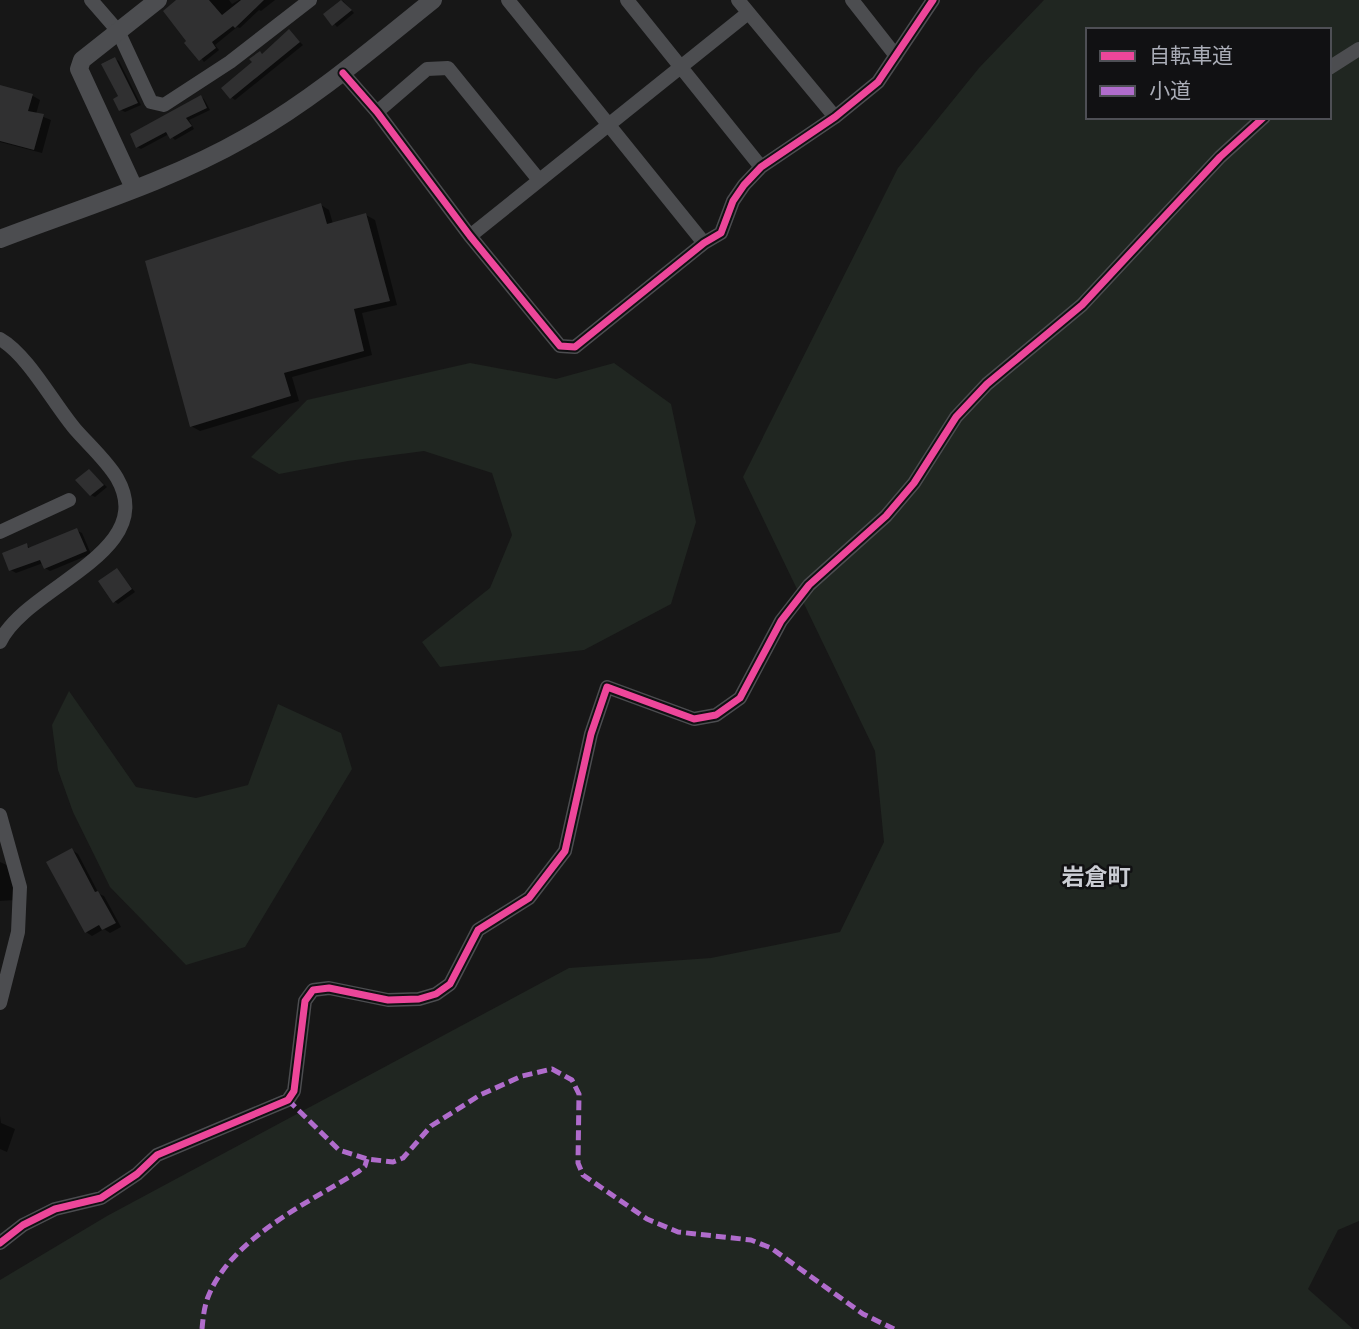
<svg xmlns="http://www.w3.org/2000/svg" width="1359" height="1329" font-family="Commissioner,'Noto Sans JP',sans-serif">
<rect width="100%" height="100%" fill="#171717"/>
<path fill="#202621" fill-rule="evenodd" d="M1044,0H1359V1221L1338,1230L1308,1289L1353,1329H0V1280L107,1216L569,968L711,958L840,932L884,842L875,751L743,477L898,168L979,68ZM1088,30H1329V117H1088Z
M470,363L556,379L614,363L671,404L696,522L671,604L584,650L440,667L422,642L490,588L512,535L492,473L424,451L348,461L279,474L251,457L307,400Z
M69,691L136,787L196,798L248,785L278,704L341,733L352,769L245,947L186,965L110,887L73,812L58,770L52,725Z"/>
<path fill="#0007" d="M178,0H229L232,4L239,0H275L261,11L259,10L240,28L237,27L215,45L219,50L204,62L189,42Z
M343,1L354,13L337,27L326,14Z
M289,31L303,45L235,100L231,97L254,63Z
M115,59L119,61L141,105L125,112L121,110Z
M0,87L33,96L40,100L36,114L51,120L42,153L0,142Z
M201,97L204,99L210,110L189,120L194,129L175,140L169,134L141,149L137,147Z
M321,205L329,210L333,224L366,215L375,220L397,305L362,313L372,355L292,377L299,401L200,431L191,426Z
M89,471L107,487L95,497L91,495Z
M76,530L82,533L91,554L50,571L45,568L43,563L16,573L11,570L26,545L32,549Z
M117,570L135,592L118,604L114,601Z
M72,850L78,854L99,894L104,896L121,927L110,933L104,929L92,936L86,932Z
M0,862L9,866L14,884L15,900L0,901Z
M0,1116L1,1123L15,1129L7,1152L0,1149Z"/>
<path fill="#303031" d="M176,0H209L222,15L241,0H264L235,28L233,26L212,42L216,48L199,61L184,43L186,41L163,11Z
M341,0L352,10L332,26L323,14Z
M289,29L300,42L230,99L221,88L252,62L249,59L260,51L262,54Z
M115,57L138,103L119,111L113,99L118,96L101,64Z
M0,85L33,94L28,111L44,114L34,150L0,141Z
M201,95L207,108L186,118L192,126L170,139L166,132L136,148L130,134Z
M321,203L327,224L366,213L390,301L354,309L364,351L284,373L291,396L190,427L145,261Z
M89,469L104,485L90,496L75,480Z
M77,528L87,551L44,569L40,560L9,571L2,553L27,543L28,548Z
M117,568L132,589L113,603L98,581Z
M72,848L95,892L98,891L116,923L102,930L99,925L85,933L46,862Z"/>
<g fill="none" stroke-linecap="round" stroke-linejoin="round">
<path stroke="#4c4d50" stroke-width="14" d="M91,0L118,31L151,102L164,105L230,62L310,0
M508,0L704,243
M627,0L761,167
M738,0L835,117
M852,0L896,56
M1329,68L1359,49
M343,73L377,112L470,236L560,346L575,347L704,243L721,233L733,201L744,185L761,167L835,117L878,82L933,0
M377,112L427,69L448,68L539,180
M470,236L748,13
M0,339C28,355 53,403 75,429C89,445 107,461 117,478C160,553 26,586 0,642
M0,532L69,500
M0,815L20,887L18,932L0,1003
M0,1243L23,1225L55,1209L101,1198L137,1174L157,1155L288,1100L294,1091L305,1001L313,990L329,988L388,1000L419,999L436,994L450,984L478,930L529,898L565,851L591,734L607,687L694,719L716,715L740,698L781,621L809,585L886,516L914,483L956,417L987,384L1082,305L1220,157L1264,117"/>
<path stroke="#4c4d50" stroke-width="18" d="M134,188L79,69L82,60L158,0
M0,239C81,208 170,181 245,138C313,100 373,48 433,0"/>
<path stroke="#b06ccc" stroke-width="5" stroke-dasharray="10 5" stroke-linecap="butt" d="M288,1100L339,1150L367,1159L393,1162L403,1158L431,1126L480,1095L522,1076L552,1069L572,1080L579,1094L578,1163L583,1175L647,1219L678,1232L751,1240L771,1248L863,1314L894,1329
M202,1329C203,1319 204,1307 208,1297C231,1238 308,1203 359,1171L365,1166L367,1159"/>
<defs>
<path id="cycleway" d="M343,73L377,112L470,236L560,346L575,347L704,243L721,233L733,201L744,185L761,167L835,117L878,82L933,0
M0,1243L23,1225L55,1209L101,1198L137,1174L157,1155L288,1100L294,1091L305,1001L313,990L329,988L388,1000L419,999L436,994L450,984L478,930L529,898L565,851L591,734L607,687L694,719L716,715L740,698L781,621L809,585L886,516L914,483L956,417L987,384L1082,305L1220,157L1264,117"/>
</defs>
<use href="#cycleway" stroke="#111113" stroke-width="11"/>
<use href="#cycleway" stroke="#ed469a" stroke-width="7"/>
</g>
<g text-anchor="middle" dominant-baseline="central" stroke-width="5" stroke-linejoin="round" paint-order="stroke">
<g font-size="23" font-weight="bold" fill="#caccd3" stroke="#111113">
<text x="1096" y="876">岩倉町</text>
</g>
</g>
<rect x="1086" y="28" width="245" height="91" fill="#111113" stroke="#4e4f55" stroke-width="2"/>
<rect x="1100" y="51" width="35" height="10" fill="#ed469a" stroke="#4e4f55" stroke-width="2"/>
<text x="1149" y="63" font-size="21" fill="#aaadb7">自転車道</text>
<rect x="1100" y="86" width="35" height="10" fill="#b06ccc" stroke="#4e4f55" stroke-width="2"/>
<text x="1149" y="98" font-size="21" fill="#aaadb7">小道</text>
</svg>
